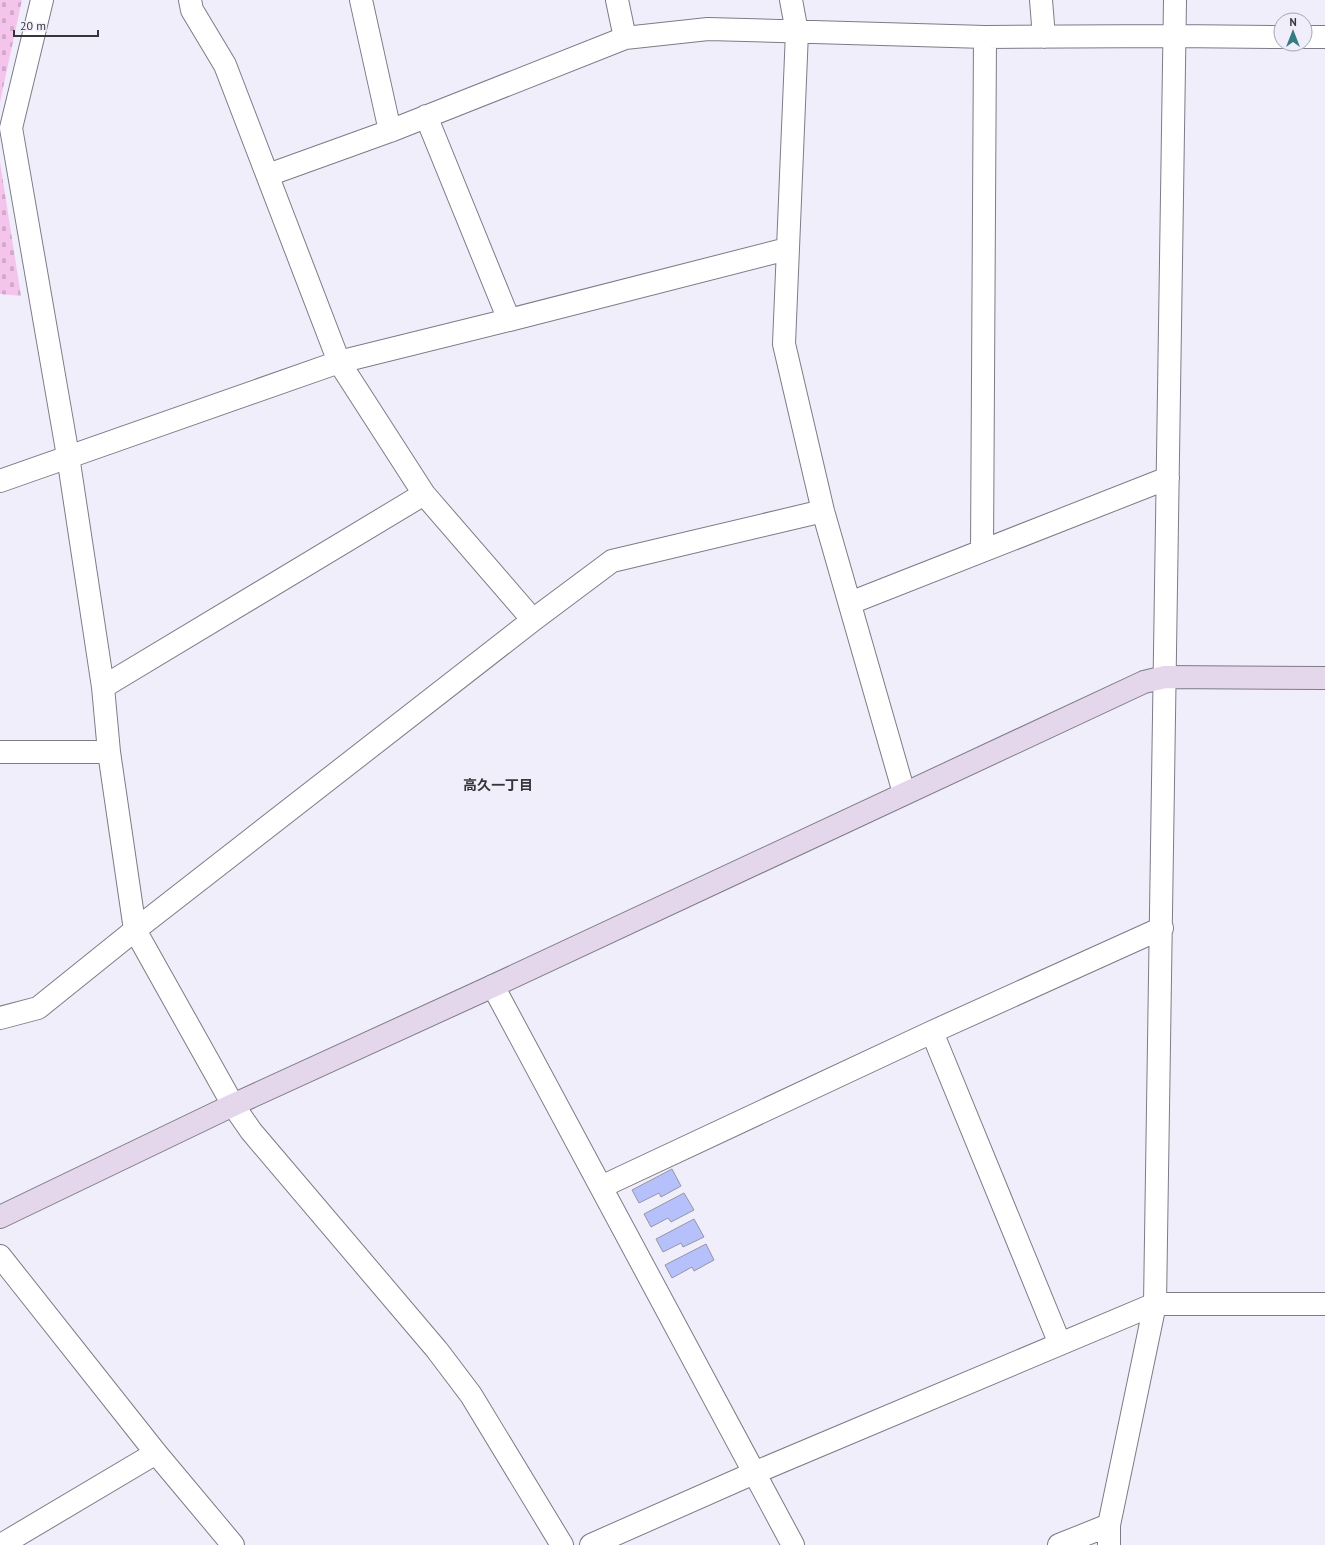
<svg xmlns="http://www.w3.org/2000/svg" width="1325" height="1545" font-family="'PT Sans','Noto Sans JP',sans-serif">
<defs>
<pattern id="cemetery-stones" width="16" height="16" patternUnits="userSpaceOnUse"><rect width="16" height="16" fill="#f5c4ec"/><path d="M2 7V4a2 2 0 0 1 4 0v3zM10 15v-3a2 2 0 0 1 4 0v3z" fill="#d3a9cb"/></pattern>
</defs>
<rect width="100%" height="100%" fill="#f0eefa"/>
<path fill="url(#cemetery-stones)" d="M0,0H22L0,102Z
M0,162L21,296L0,294Z"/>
<path fill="#b6c0fb" stroke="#9597a2" d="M672,1169L681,1186L661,1197L659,1193L639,1203L632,1190Z
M684,1193L694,1210L671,1222L668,1218L651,1227L644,1214Z
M694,1219L704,1237L683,1247L681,1243L663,1252L656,1239Z
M706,1244L714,1260L694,1271L692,1267L672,1278L665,1265Z"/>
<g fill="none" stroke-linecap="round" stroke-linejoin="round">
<defs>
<path id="street" d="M42,0L11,128L68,456L103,687L109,752L135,930L233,1105L251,1131L437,1350L471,1395L562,1545
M190,0L192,10L225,65L339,362L424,494L533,620
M361,0L390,131
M617,0L625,38
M791,0L797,32L784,344L823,511L904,793
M1041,0L1044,37
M1305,37H1325
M426,116L509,320
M268,175L390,131L625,38L708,29L985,37L1174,36L1281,37
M0,481L339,362L509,320L787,249
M982,551L985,37
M850,603L1168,478
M103,687L424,494
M0,752H109
M493,986L793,1545
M0,1018L38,1008L135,930L533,620L612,561L823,511
M932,1032L1060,1344
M601,1187L932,1032L1162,928
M0,1256L156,1453L233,1545
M1,1545L156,1453
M591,1545L754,1473L1155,1304H1325
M1059,1545L1109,1525
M1109,1545V1525L1155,1304L1175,0"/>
<path id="secondary" d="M0,1217L233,1105L493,986L1144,682L1165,677L1325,678"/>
</defs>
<use href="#street" stroke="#7e7b86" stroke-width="24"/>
<use href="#secondary" stroke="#7e7b86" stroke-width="24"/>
<use href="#street" stroke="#fff" stroke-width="22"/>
<use href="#secondary" stroke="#e4d6eb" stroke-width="22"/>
</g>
<g text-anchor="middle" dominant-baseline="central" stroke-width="3" stroke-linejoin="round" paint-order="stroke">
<g font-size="14" font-weight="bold" fill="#36363a" stroke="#f0eefa">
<text x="498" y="785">高久一丁目</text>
</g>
</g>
<g transform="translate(1293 32)"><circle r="19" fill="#f0eefa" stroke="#a6a4ad"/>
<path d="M0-3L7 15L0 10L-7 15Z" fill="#357d83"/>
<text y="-6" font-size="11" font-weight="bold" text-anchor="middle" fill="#36363a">N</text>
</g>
<path d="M14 30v6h84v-6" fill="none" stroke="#36363a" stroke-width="2"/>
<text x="20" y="30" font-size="12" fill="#36363a" stroke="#f0eefa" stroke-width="3" paint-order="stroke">20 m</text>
</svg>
